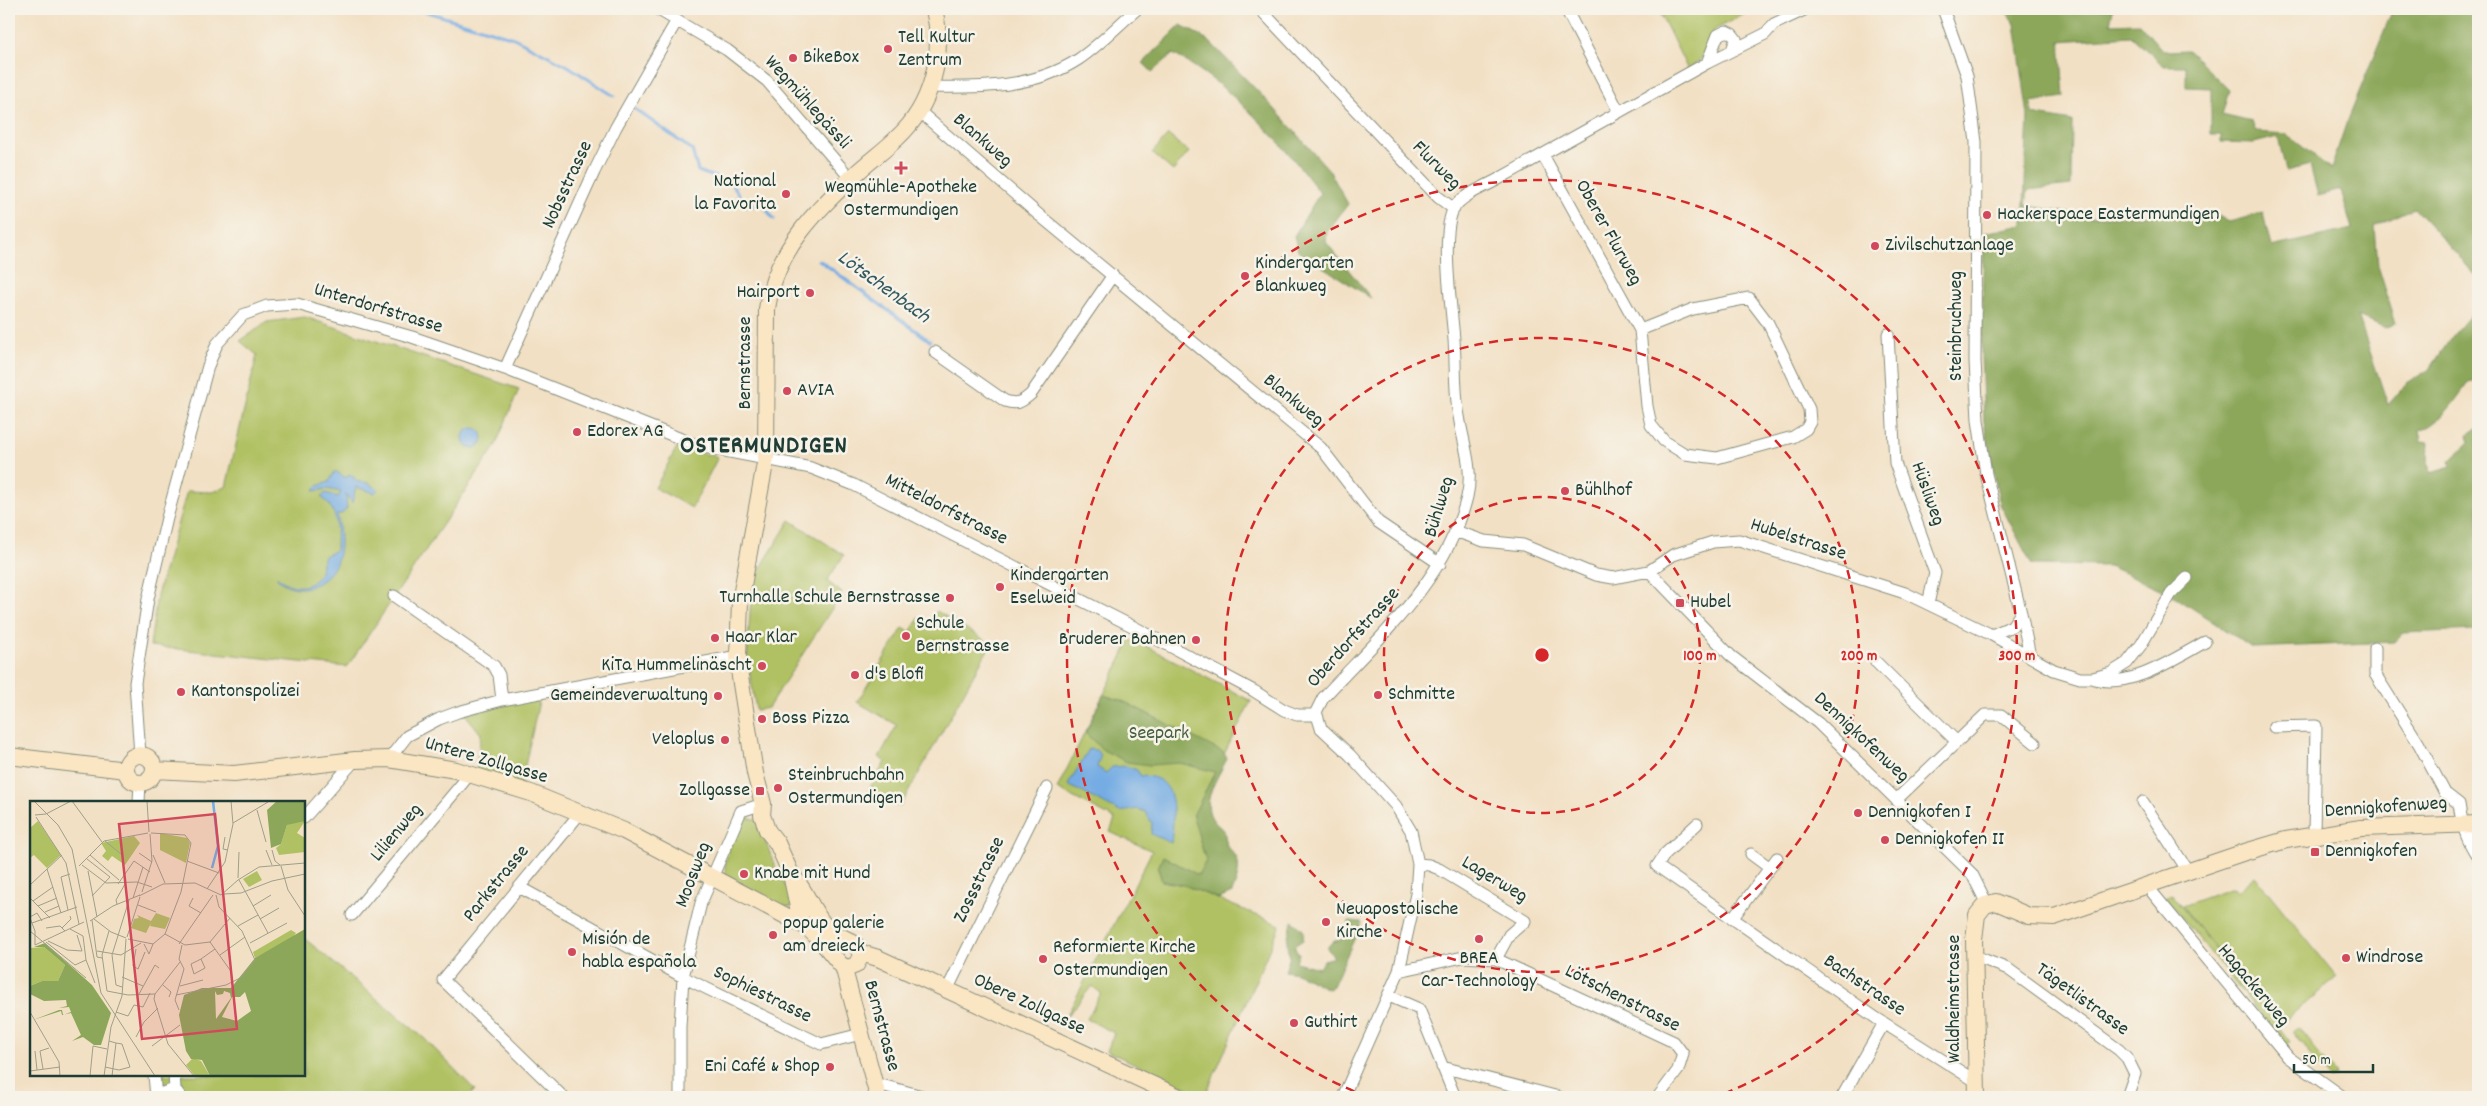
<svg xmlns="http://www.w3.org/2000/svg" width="2487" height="1106" font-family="Dekko,sans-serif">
<rect width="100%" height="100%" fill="#f7f3e8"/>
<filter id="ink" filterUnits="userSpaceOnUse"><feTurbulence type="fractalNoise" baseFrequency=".02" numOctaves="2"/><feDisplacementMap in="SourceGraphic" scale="10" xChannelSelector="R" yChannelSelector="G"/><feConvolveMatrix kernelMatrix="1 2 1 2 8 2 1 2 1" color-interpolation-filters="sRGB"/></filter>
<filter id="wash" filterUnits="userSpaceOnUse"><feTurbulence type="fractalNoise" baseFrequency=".0096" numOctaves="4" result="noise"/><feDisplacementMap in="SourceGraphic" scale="20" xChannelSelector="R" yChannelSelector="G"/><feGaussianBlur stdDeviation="1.12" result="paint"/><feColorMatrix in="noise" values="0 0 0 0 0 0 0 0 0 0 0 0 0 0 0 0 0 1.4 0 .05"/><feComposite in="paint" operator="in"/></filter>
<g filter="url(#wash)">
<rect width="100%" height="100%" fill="#f2e0c4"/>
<path fill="#b0c164" stroke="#687f4c" d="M1658,9H1754L1714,30L1706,54L1688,70Z
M1168,135L1189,152L1173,171L1152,153Z
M305,317L519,389L495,447L347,667L150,646L157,595L187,491L212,492L226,487L257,355L240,341L267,322Z
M677,447L718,457L692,508L655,488Z
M790,520L844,555L827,581L842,593L768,708L756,710L747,656L752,582Z
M937,611L991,644L900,807L868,791L885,762L879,757L897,725L857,702L903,628L910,632L919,618L929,624Z
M1135,640L1251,701L1193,816L1206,861L1198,875L1163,857L1158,868L1162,881L1184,885L1280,925L1205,1096L1107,1051L1114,1033L1087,1019L1101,993L1092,986L1066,1017L1152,851L1110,832L1115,819L1057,789L1130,641Z
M540,697L521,784L476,771L481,734L465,714Z
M745,817L757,820L779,876L788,890L792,907H781L727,878C719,865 737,830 745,817Z
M2255,876L2337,977L2278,1026L2290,1042L2286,1046L2166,898L2171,894L2236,974L2182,906L2233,888L2236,892Z
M304,938L425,1039L475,1090L468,1097H164L163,1075H304Z
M2298,1027L2336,1075L2330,1080L2292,1031Z"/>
<path fill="#8ca75a" stroke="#567247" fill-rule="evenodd" d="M2004,9H2113L2110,24L2139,23L2163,51L2188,50L2229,90L2222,115L2252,122L2256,132L2286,134L2331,169L2346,124L2393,9H2478V278L2414,208L2375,226L2378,266L2396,323L2386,328L2358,316L2388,405L2407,383L2430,369L2451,338L2478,306V381L2468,383C2455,401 2440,424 2419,431L2421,441L2429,442L2428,463L2431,473L2451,467L2449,461L2469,442L2467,435L2478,427V630L2403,633L2394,642L2252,648L2171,594L2109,566L2032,565L2000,504L1984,422L1981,356L1984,233L2023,225L2028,116L2015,24ZM2131,36L2164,66H2186V87L2211,88V135H2221V142L2254,143L2278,137L2286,171L2310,165L2318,196L2341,190L2352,229L2271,247L2263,213L2229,222L2215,214L2090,217L2026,205L2028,190L2071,185L2072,121L2032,114L2031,102L2064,97L2060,41Z
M1181,25L1208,40L1273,107L1329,170L1348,204L1327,232L1326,242L1371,298L1298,251L1294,236L1320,193C1281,141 1230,84 1173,54L1152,72L1143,63Z
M1103,695L1121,700L1224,753L1227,759C1214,784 1194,811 1224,830L1227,847C1244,859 1239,875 1232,893L1219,899L1184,885L1162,881L1158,868L1163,856L1198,875L1206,861L1193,816L1215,772L1180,763L1150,765L1127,762L1103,750L1085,733Z
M1293,921L1304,931L1303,940L1294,946L1299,954L1296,962L1319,968L1324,960L1334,957L1327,948L1332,942L1343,939L1349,928V921L1362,922L1333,986L1328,989L1297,973L1285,971L1290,956C1284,944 1288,934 1293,921Z"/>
<path fill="#74ace3" stroke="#4a748c" d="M463 438a10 10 0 1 1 20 0a10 10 0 1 1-20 0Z
M335,471L346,478L349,474L353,476L356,481L369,483L378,490L375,493L356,487L352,503L346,494L347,508L342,514H337C342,541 344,568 318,583C303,591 291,589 278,580L277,576C287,588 309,591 318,576C322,570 321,563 324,556L336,550C336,529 340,511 321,497L326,493L338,497L341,492L327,489L314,491L317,486L329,482Z
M1089,749L1096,750L1101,755L1097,767L1106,773L1112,767L1126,766L1137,770L1141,776C1180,775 1174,815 1171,843L1151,834L1152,823L1145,812L1138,809L1120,812L1068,785Z"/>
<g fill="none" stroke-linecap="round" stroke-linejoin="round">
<path stroke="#74ace3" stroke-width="3" d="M417,9L514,38L568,66L614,96
M635,109L692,150L698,171L731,183L747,206L762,204L774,219
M819,260L930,341"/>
</g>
</g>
<g filter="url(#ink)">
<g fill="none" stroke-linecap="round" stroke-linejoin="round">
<defs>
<path id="street" d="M657,9L727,50L767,81L851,179
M1260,9L1438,197L1454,209
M1566,9L1619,112
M1943,9L1967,76L1976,142L1975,361L1978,420L1986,474L2021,613L2030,656
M1707,63L1718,35L1726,31L1732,34L1736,39L1732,50
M930,87C980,88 1035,88 1079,59C1100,45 1118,25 1137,9
M919,111L1039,215L1321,448L1378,522L1440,564
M1543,155L1640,330L1693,309L1749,298L1768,323L1809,409L1810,422L1806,429L1793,437L1717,458L1685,454L1664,441L1651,425L1647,406L1640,330
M1888,334L1895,463L1935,573L1928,604
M935,352L1005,401C1017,405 1022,402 1031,394L1113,275
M505,369L594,172L616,127L676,22
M1455,531L1484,541L1523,545L1596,575L1613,578L1649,571L1673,555L1713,542L1739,540L1905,593L1992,635L2054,670L2080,678H2093L2111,673L2127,663L2141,645L2171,594L2187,578
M1649,571L1731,656L1818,723L1972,874L1987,904
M394,596L494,666L499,675L502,700
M1992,635L2012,626L2021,613
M2375,648V674L2419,744L2445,793L2459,804C2462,825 2466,839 2478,857
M1876,662L1957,742
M2094,679C2130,689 2174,659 2205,642
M2274,727L2316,726L2314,835
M140,755L135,683L148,599L167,518L208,366L217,344L243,315L267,306L297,304L412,337L505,369L699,446L811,468L854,485L1134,627L1254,691L1284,710L1297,715H1316
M389,759L407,736L439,719L458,712L502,700L738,656
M1896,800L1985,715H2001L2035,743
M139,802L140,783
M2143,802L2188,871
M304,818L355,760
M1697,824L1665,854L1657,866L1876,1018L1977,1082
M1751,854L1770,868
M2147,886L2288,1057L2343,1097
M519,887L683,977L821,1044L861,1034
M352,915L470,774
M1732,919L1777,858
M1975,956L2008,969L2119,1050L2127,1058L2135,1074L2127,1097
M1496,959L1674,1042L1683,1054L1678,1070L1658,1097
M1399,971L1463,957L1496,959L1509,935L1525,921L1439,869L1429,865L1418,864
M947,990L1047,788
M1389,996L1419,1009L1455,1097
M1442,1067L1559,1097
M154,1075L156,1097
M174,1075L175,1089
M874,1083L926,1097
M156,1095L175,1089L181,1097
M563,1097L443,980L581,812
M680,1097V1027L683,977L701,903L741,811L763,804
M1343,1097L1399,971L1416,894L1418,864L1411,831L1396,806L1350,755L1321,728L1316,712L1323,698C1379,637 1446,581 1467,497C1474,468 1463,444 1459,416C1454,391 1456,365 1454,340C1452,310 1440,232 1454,208C1461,196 1482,188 1495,181L1707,63L1765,34L1774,24L1804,10
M1842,1097L1884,1023"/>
<path id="secondary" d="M126 769a14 14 0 1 1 28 0a14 14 0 1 1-28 0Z
M9,756L126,770
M154,770L234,774L355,760L389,759L456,770L531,793L624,831L803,925
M791,874C806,890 811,910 825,926C835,936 849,938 858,947L861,956L856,965L848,968L841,965L822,942L801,921L791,874L777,843L767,830L762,815L763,804L755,773L740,677L738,656L740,602L766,458L767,309C775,250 817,209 860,170C872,159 885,150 897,138C932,106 945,54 934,9
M861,953L878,958L1179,1097
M843,966L878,1097
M1977,1097L1974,939L1977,915L1985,905L1996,902L2029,916L2054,917L2245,852L2286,840L2361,828L2478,824"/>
</defs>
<use href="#street" stroke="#888e7c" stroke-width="13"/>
<use href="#secondary" stroke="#888e7c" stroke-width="18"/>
<use href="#street" stroke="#fff" stroke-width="11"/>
<use href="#secondary" stroke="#fbe6c4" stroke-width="16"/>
</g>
</g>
<g fill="none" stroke="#d62828" stroke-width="2.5" stroke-dasharray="9 6">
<circle cx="1542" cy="655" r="158"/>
<circle cx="1542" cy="655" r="317"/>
<path d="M1368 1097A475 475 0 1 1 1716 1097"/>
</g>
<g fill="#d1495b" stroke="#f7f3e8" stroke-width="2">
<circle cx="888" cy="49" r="5"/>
<circle cx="793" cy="58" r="5"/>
<path d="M898.5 160.5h5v5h5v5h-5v5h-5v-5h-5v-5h5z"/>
<circle cx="786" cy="194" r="5"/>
<circle cx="1987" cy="215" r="5"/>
<circle cx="1875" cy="246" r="5"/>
<circle cx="1245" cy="276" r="5"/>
<circle cx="810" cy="293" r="5"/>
<circle cx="787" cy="391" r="5"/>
<circle cx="577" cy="432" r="5"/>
<circle cx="1565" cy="491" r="5"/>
<circle cx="1000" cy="587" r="5"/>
<circle cx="950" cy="598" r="5"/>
<rect x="1675" y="598" width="10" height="10" rx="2.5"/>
<circle cx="906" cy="636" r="5"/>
<circle cx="715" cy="638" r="5"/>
<circle cx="1196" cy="640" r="5"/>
<circle cx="762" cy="666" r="5"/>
<circle cx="855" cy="675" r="5"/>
<circle cx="181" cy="692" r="5"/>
<circle cx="1378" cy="695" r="5"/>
<circle cx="718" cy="696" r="5"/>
<circle cx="762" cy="719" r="5"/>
<circle cx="725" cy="740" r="5"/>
<circle cx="778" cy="788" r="5"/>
<rect x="755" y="786" width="10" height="10" rx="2.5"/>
<circle cx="1858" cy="813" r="5"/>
<circle cx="1885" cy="840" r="5"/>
<rect x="2310" y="847" width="10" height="10" rx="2.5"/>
<circle cx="744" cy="874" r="5"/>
<circle cx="1326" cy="922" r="5"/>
<circle cx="773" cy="935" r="5"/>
<circle cx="1479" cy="939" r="5"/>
<circle cx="572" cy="952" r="5"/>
<circle cx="2346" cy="958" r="5"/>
<circle cx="1043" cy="959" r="5"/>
<circle cx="1294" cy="1023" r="5"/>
<circle cx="830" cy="1067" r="5"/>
</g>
<g text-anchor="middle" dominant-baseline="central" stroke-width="5" stroke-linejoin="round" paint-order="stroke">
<g font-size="20" fill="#1f3d34" stroke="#f7f3e8" text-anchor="start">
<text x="898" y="38">Tell Kultur<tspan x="898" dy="23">Zentrum</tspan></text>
<text x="803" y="58">BikeBox</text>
<text x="776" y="182" text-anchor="end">National<tspan x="776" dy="23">la Favorita</tspan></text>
<text x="901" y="188" text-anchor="middle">Wegmühle-Apotheke<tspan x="901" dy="23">Ostermundigen</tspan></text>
<text x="1997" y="215">Hackerspace Eastermundigen</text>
<text x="1885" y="246">Zivilschutzanlage</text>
<text x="1255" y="264">Kindergarten<tspan x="1255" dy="23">Blankweg</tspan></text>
<text x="800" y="293" text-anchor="end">Hairport</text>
<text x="797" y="391">AVIA</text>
<text x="587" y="432">Edorex AG</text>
<text x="1575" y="491">Bühlhof</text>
<text x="1010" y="576">Kindergarten<tspan x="1010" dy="23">Eselweid</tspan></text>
<text x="940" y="598" text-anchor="end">Turnhalle Schule Bernstrasse</text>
<text x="1690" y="603">Hubel</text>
<text x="916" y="624">Schule<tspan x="916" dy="23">Bernstrasse</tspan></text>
<text x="725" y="638">Haar Klar</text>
<text x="1186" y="640" text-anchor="end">Bruderer Bahnen</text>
<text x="752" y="666" text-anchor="end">KiTa Hummelinäscht</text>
<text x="865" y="675">d's Blofi</text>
<text x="191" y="692">Kantonspolizei</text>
<text x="1388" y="695">Schmitte</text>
<text x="708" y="696" text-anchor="end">Gemeindeverwaltung</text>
<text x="772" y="719">Boss Pizza</text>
<text x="715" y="740" text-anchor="end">Veloplus</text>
<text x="788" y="776">Steinbruchbahn<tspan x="788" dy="23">Ostermundigen</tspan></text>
<text x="750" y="791" text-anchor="end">Zollgasse</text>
<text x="1868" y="813">Dennigkofen I</text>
<text x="1895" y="840">Dennigkofen II</text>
<text x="2325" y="852">Dennigkofen</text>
<text x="754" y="874">Knabe mit Hund</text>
<text x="1336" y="910">Neuapostolische<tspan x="1336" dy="23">Kirche</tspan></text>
<text x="783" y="924">popup galerie<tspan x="783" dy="23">am dreieck</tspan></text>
<text x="582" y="940">Misión de<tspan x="582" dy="23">habla española</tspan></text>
<text x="1053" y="948">Reformierte Kirche<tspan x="1053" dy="23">Ostermundigen</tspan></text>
<text x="2356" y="958">Windrose</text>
<text x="1479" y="959" text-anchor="middle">BREA<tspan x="1479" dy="23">Car-Technology</tspan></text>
<text x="1304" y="1023">Guthirt</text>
<text x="820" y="1067" text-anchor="end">Eni Café &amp; Shop</text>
</g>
<g font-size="20" fill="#1f3d34" stroke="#f7f3e8">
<text transform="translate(807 103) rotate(48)">Wegmühlegässli</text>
<text transform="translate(982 141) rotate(41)">Blankweg</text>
<text transform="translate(1436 166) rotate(45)">Flurweg</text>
<text transform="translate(568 185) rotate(-65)">Nobsstrasse</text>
<text transform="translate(1608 233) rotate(61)">Oberer Flurweg</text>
<text transform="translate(378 309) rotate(17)">Unterdorfstrasse</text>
<text transform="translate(1957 326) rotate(-90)">Steinbruchweg</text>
<text transform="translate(746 363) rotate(-90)">Bernstrasse</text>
<text transform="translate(1293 401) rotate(39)">Blankweg</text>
<text transform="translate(1927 494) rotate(70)">Hüsliweg</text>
<text transform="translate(1440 507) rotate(-73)">Bühlweg</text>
<text transform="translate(946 510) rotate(27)">Mitteldorfstrasse</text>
<text transform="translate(1798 540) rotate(18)">Hubelstrasse</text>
<text transform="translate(1354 638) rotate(-48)">Oberdorfstrasse</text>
<text transform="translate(1861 738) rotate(43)">Dennigkofenweg</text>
<text transform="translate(486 761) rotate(16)">Untere Zollgasse</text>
<text transform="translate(2386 808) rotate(-4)">Dennigkofenweg</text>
<text transform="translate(397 833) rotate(-50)">Lilienweg</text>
<text transform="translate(694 875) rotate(-69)">Moosweg</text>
<text transform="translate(980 880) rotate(-64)">Zossstrasse</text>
<text transform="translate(1494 880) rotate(31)">Lagerweg</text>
<text transform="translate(497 884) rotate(-51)">Parkstrasse</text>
<text transform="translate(1864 986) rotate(34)">Bachstrasse</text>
<text transform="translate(2253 986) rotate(50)">Hagackerweg</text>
<text transform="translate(762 995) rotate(26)">Sophiestrasse</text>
<text transform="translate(1622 999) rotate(27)">Lötschenstrasse</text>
<text transform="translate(1955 999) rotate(-90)">Waldheimstrasse</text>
<text transform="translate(2082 1000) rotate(36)">Tägetlistrasse</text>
<text transform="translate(1029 1005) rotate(25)">Obere Zollgasse</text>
<text transform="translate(881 1026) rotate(75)">Bernstrasse</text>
</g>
<g font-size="20" fill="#435e40" stroke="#f7f3e8">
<text x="1159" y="734">Seepark</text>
</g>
<g font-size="21" font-style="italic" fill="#345960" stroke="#f7f3e8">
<text transform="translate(883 288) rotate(36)">Lötschenbach</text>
</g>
<g font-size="25" font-weight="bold" letter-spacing="1" fill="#1f3d34" stroke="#f7f3e8">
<text x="764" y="447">OSTERMUNDIGEN</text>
</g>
</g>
<g transform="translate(30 801)">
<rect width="275" height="275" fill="#f2e0c4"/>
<path d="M267,19L275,20L267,32L275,37V51L249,54L246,47L251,43L257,24ZM8,20L31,54L17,67L4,54L0,57V27ZM130,32L157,37L160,42L156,62L130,49ZM104,35L110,42L95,64L82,55L78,60L72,55L76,50L71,42ZM227,70L232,79L219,86L213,78ZM126,112L140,117L135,128L120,125L121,122L116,132L101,127L104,118L109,117L107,114L121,120ZM261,129L266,132L261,138L225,157L223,151ZM14,146L35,164L28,180H12L0,185V147ZM163,257L171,260L180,275H165L156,264Z" fill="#b0c164"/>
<path d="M247,0H275V20L257,24L251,43L241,47L237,9ZM275,128V275H180L172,259L161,258L156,250L149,214L154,194L172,187H201L225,157ZM185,190L187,194L193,193L194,190L200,192L201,197L186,218ZM215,191L221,210L207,220L192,216L202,196H210ZM15,142L62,184L81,212L71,244H64L53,236L42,240L51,234L41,212L32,214L31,210L3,219L29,209H32L33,214L41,211L39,206L29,207L37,205L36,199L14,200L0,193V185L12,180H28L35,164L14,146H4Z" fill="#8ca75a" fill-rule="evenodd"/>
<path fill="none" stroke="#74ace3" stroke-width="2.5" d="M182,67L188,45L183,0"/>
<path fill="none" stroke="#9e9f8a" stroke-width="1" d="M4,0L28,24L42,48L71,192L125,275M42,0L72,41M117,0L119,31M227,9L236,41M5,14L16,13L41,0M6,16L36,62L49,123M203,22L238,1M121,32L155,34L161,42L151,91L135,133M195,36L193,48L198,49M75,40L91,53M236,49L242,64M242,49L245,60L250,64M109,52L122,61M60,54L89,79M123,54L135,82M57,58L80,76L62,95M157,60L189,72M52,64L76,82L107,81L122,86M49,65L74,40L118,32M251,65L258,89L275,115M17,68L31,112M58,70L67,116M208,77L209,51M208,79L229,66L275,62M209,79L238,132M88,83L104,60L120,71M0,84L32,54M177,88L195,61L203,23L201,0M112,91L122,60L120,33M194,93L211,92L242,80L275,73M109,95L133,83L165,82L191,94L208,79M0,97L20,117M103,97L113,66M163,97L159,105L171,112M3,100L23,86M87,103L86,99L95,83M108,104L126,111M8,105L27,97M223,105L241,94M38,109L31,76L40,73M15,111L29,105M0,116L7,112L12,120M0,117L5,130V144M64,118L81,131L96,137M230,118L249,107M62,119L67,156L72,157M60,120L83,105L110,94M2,122L47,106M208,125L228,114M16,127L30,125L35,130M32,127L41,118L40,115M0,130L56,177M79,130L72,154L77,190L98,194L125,193M97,136L110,96M98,138L123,143L135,133L155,144L180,141L200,117M18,140L37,149L52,150L47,134M16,141L45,164L56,159L53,135L40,128M180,141L200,169M220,142L257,122M114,143L119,153L123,143M149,143L183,94M5,144L54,121M106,148L103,165L108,168L115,151M67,150L91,154L111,142M190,154L215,136M171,158L161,163L164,173L175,167L171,158L185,148M56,159L65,182M150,161L125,193L124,198L138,243L164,275M92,176L113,185M133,184L141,191L139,196M150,185L173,179M92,186L86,184L82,154L99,99M109,193L125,164L129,167M146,194L196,184L210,177L225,159L212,130L189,106L186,94M149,209L145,199L154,168L149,158L152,144M0,211L29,261L30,275M86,211L98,215L104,204L113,206L120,192M106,236L114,221L128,207M79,240L86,242L82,275M122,245L150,224M5,250L7,269M75,266L89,269L100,266L92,243L86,242M13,268L10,250L19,247M0,270L30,266M60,275L63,245L77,248M74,275L81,226L92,195L96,138"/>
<path fill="#d1495b" fill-opacity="0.15" stroke="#d1495b" stroke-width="2.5" d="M185,13L207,228L112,238L89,23Z"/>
<rect width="275" height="275" fill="none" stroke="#1f3d34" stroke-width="2.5"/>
</g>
<circle cx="1542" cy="655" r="8" fill="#d62828" stroke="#f7f3e8" stroke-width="2.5"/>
<g font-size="15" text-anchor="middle" font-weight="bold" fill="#d62828" stroke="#f7f3e8" stroke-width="5" stroke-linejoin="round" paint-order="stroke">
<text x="1700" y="660">100 m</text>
<text x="1859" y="660">200 m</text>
<text x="2017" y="660">300 m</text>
</g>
<rect width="2487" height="1106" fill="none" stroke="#f7f3e8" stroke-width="30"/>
<path d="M2294 1064v8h79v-8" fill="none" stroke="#1f3d34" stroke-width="2.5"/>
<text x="2302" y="1064" font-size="15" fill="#1f3d34" stroke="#f7f3e8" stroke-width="4" paint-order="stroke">50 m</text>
</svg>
